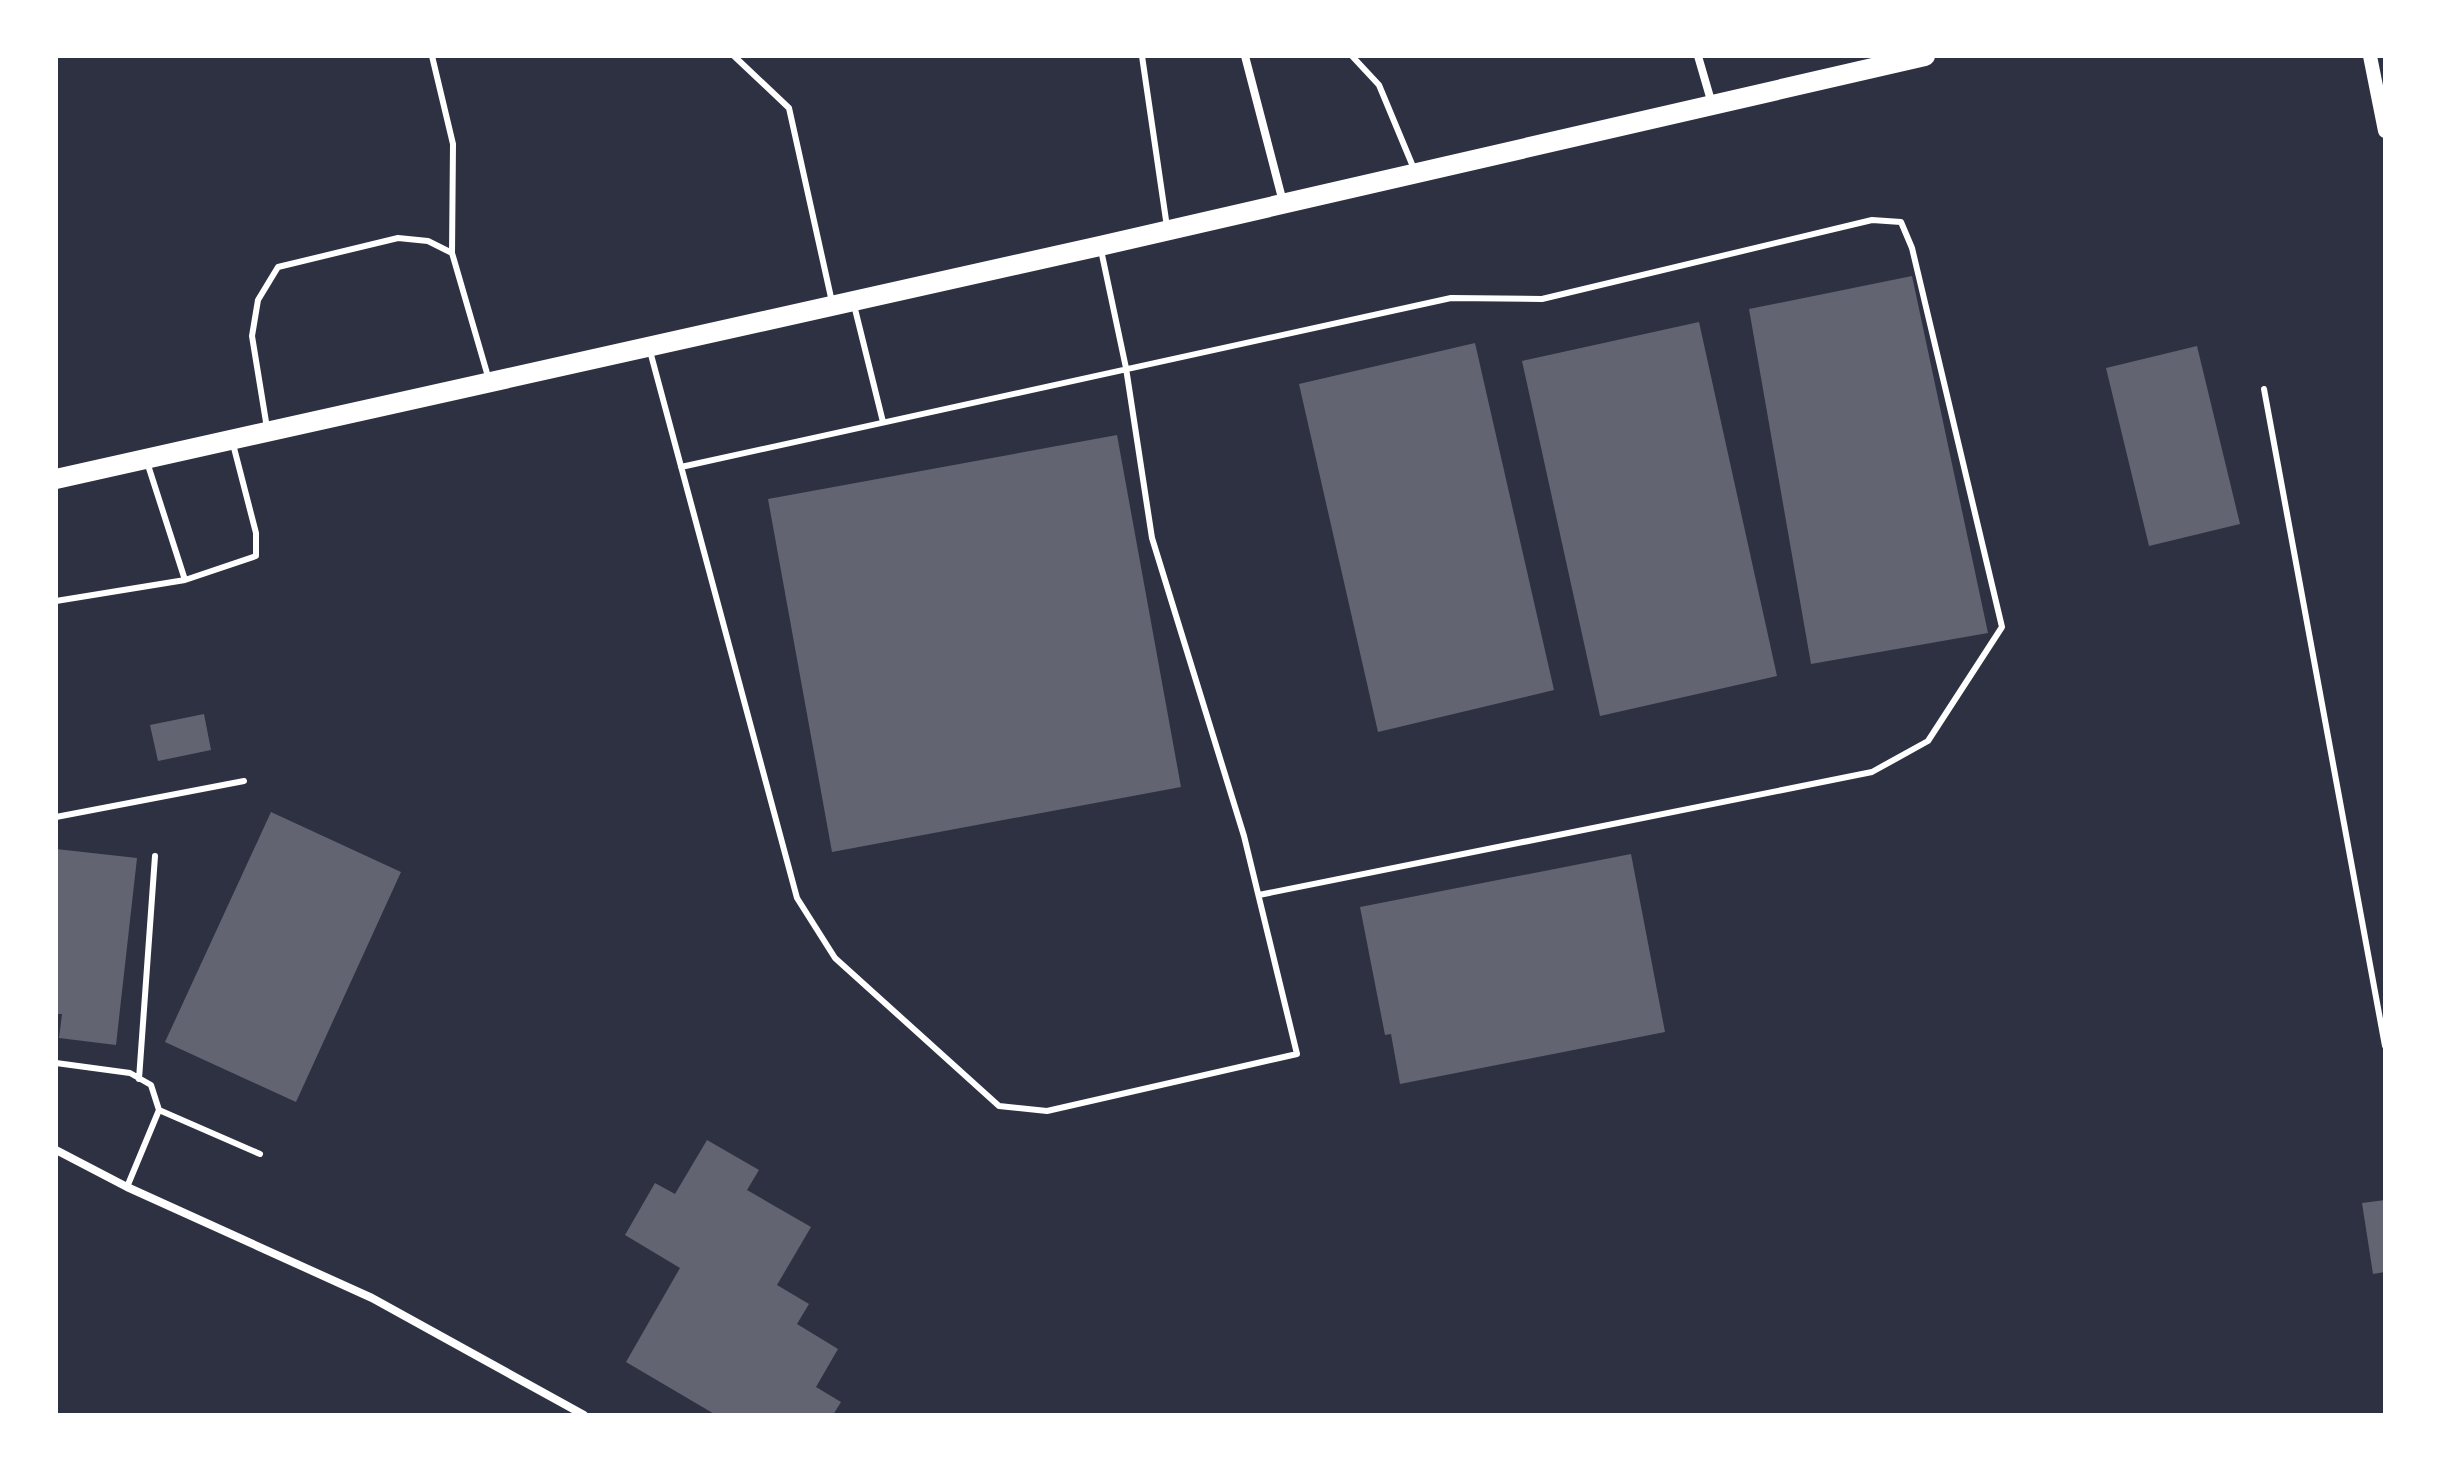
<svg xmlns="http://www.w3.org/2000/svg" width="2441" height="1471" font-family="'PT Sans',sans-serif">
<rect width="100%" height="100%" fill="#2d3142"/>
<path fill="#626471" d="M1912,276L1988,633L1811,664L1749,309Z
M1699,322L1777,676L1600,716L1522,361Z
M1475,343L1554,690L1378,732L1299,384Z
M2197,346L2240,524L2149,546L2106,368Z
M1117,435L1181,787L832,852L768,499Z
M204,714L211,750L158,761L150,725Z
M271,812L401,872L296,1102L165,1042Z
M56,849L137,858L116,1045L59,1038L62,1014H56Z
M1631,854L1665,1032L1400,1084L1391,1034L1385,1035L1360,907Z
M707,1140L759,1170L747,1190L811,1227L777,1285L809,1304L797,1324L838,1349L816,1387L841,1402L833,1415H716L626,1362L680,1268L625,1235L655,1183L675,1194Z
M2385,1200V1272L2373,1274L2362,1203Z"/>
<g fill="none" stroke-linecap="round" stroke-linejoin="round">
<path stroke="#fff" stroke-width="6" d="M432,56L453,144L452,253
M734,56L789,108L832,302
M1142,56L1167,227
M1352,56L1379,85L1414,169
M854,305L883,422
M650,351L797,898L835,958L999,1106L1047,1111L1297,1054L1244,836L1152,538L1126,368L1101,250
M2264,389L2385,1046
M267,428L252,336L258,300L278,267L398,238L428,241L452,253L489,380
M147,462L185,580
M681,467L1451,298L1542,299L1872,220L1901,222L1912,248L2002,627L1928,741L1872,772L1259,895
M56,601L185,580L256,556V533L233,444
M56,817L244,781
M56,1063L130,1073L151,1085L159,1110L127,1187
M139,1079L155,856
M159,1110L260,1154"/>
<path stroke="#fff" stroke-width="8" d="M1245,56L1283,202
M1698,56L1712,104
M56,1150L127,1187L372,1298L584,1415"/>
<path stroke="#fff" stroke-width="14" d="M2370,56L2385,131"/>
<path stroke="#fff" stroke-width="20" d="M56,479L1100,246L1925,56"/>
</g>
<rect width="2441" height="1471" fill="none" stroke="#ffffff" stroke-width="116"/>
</svg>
